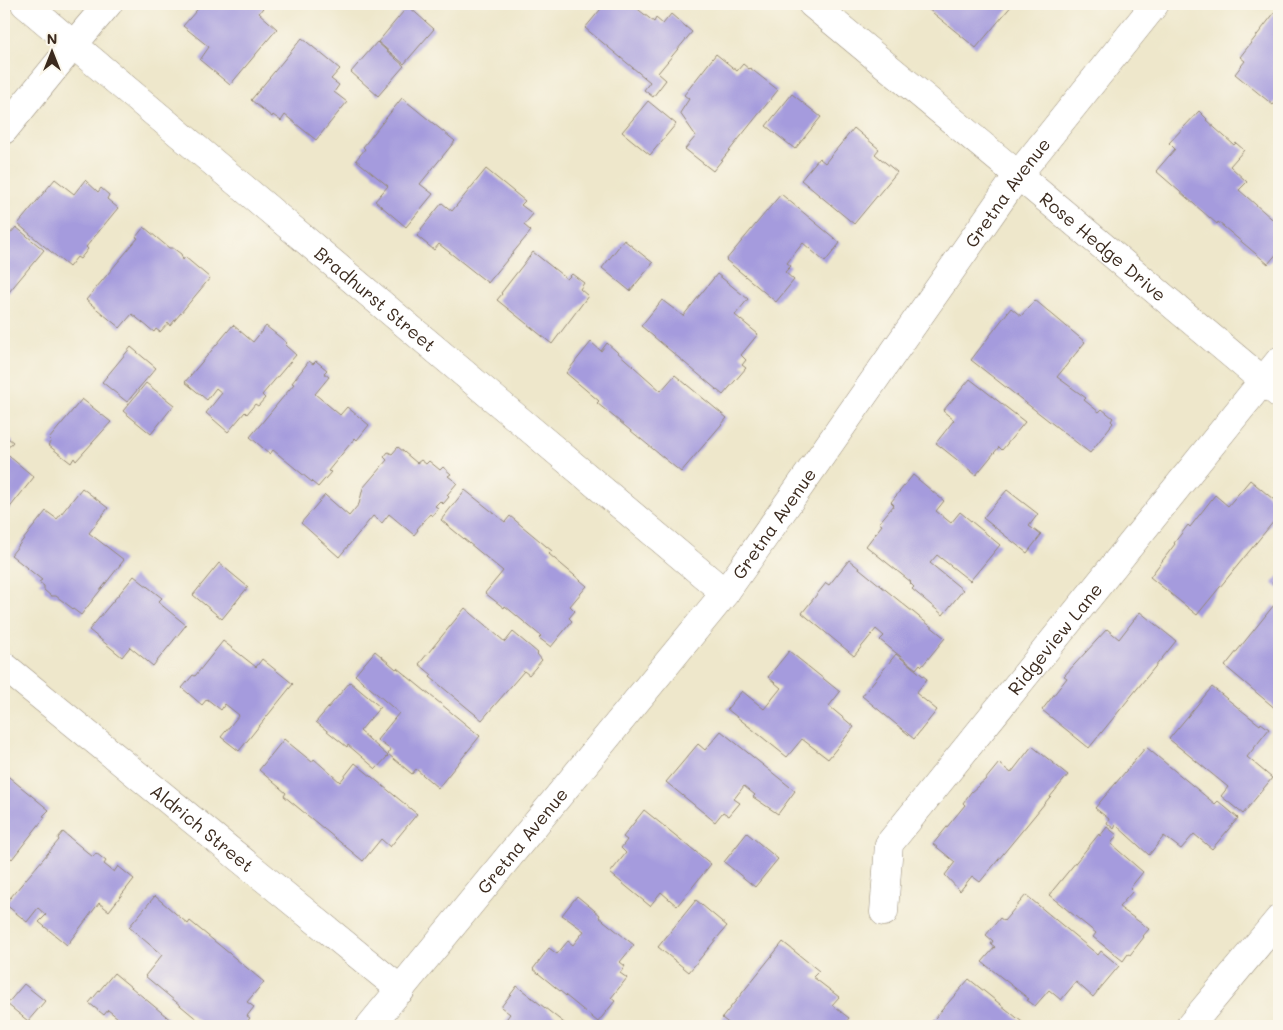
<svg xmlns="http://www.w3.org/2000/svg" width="1283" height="1030" font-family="Mali,sans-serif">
<rect width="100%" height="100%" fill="#fbf7ec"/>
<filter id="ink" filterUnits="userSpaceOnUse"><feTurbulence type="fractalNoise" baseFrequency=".02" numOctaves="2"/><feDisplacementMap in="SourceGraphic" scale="10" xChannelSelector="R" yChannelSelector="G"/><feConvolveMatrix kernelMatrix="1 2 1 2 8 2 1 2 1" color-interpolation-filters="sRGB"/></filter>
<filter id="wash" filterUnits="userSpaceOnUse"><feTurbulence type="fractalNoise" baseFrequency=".0096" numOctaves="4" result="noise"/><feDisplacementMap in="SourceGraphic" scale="20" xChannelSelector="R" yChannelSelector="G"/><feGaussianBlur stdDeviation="1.12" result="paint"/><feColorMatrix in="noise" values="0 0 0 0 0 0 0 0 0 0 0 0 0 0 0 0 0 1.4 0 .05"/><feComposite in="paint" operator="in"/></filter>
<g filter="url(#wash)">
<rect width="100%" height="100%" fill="#eee7cb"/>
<g id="blocks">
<path fill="#a59bdd" d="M202,4H266L259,13L277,29L230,85L200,60L209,47L183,26Z
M605,4H636L634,6L654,22L656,18L663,24L671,14L692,32L658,73L666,80L653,97L644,90L650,82L585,28Z
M922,4H1013L976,48Z
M408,6L434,29L404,64L378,42Z
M1275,12L1279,15V98L1273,105L1235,74L1245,61L1240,57Z
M302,38L340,69L331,79L339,85L334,92L347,102L316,140L285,115L281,121L273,115L272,117L251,100Z
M377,42L404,66L378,96L351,72Z
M716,54L737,71L743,64L749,69L750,68L778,90L713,171L685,149L696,136L680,113L689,99L684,95Z
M792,94L821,117L795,149L766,126Z
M402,98L455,141L420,184L433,194L406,227L375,201L388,186L356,160L365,149L363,147Z
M648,101L676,124L650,155L622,132Z
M1199,111L1207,119L1206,120L1234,145L1236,143L1244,150L1230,166L1247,182L1239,190L1279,225V251L1268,264L1218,222L1217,224L1156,171L1175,149L1169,143Z
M854,128L879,149L875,154L897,172L854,224L801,180L819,158L825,163Z
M486,169L525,201L521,205L533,214L524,225L531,231L488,283L439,244L434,250L417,236L422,230L421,229L442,203L452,211Z
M55,179L74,194L85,180L98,192L101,188L109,195L107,199L118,208L86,247L88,249L80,259L77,257L69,267L18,224Z
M781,194L840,243L825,262L803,243L787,263L791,266L785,272L794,280L776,302L726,260Z
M16,227L44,250L4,298V241Z
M144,227L169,248H173L181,254L183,260L185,257L210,278L170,326L168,323L160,332L156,329L154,332L132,314L120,328L86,300L138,238L136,237Z
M624,240L653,263L630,291L602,268Z
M533,252L567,279L572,274L584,283L580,289L588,296L552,344L497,300L502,294L501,293Z
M717,274L748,299L735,315L758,334L741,355L746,360L742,365L746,368L723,395L641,326L662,300L683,316Z
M1035,300L1085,342L1057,377L1086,398L1084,400L1099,412L1102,409L1113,418L1111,421L1113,423L1090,453L971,360L1011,308L1021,316Z
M233,325L253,342L266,326L287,343L285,345L296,355L262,395L265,398L258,406L255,404L247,414L245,412L228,432L206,413L222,393L216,388L207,400L185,382Z
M591,342L601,351L607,343L661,391L675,375L727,418L681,472L597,403L599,401L566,373Z
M131,347L156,368L127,402L102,382Z
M309,361L313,364L316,361L327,370L324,373L329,377L315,394L340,415L347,407L369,425L357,440L355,438L328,471L331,472L318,487L273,450L270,454L250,437L294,384L292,383Z
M970,379L1025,422L1002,450L999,447L976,475L936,443L954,420L943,411Z
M146,383L174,405L151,434L123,411Z
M82,399L111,422L76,461L74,458L71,463L48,445L51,441L49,439Z
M4,435L13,442L4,452L34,477L4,515Z
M398,447L417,463L421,460L426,464L429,461L440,470L443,467L451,474L448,476L457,483L447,495L449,497L443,504L440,501L435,506L438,508L432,516L430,514L417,529L418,530L414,535L389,514L382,523L373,516L339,557L301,523L325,495L349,516L359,504L363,488L387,460L384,457L388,452L392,454Z
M913,475L944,501L936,511L951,523L960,512L1000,545L970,581L937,555L930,563L963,590L943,615L912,589L914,587L910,583L911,582L866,546L882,525L879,523L894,505L891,502Z
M1250,480L1279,504V515L1197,615L1150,577L1175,544L1174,543L1188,525L1190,527L1215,495L1228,506Z
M82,488L108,508L89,533L124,560L81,615L56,596H51L44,590V586L39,582L42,580L11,555L46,511L57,519Z
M465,490L505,522L510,516L552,551L549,554L587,586L570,606L575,611L569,618L572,621L551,647L539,638L541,636L505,606L504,608L485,593L503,571L441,520Z
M1007,490L1038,514L1029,526L1041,535L1027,553L983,518Z
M849,560L945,638L922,666L920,664L916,669L880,640L884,636L876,629L854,656L802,613L826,583L829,585Z
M219,563L248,587L222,619L193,595Z
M1279,575V589L1272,583Z
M134,576L162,598L158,602L186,625L153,666L130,647L122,657L89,630Z
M1274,605L1279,610V707L1277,710L1225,666Z
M465,608L505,642L513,632L538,653L537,654L542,660L529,675L524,671L482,720L430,677L432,675L419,664Z
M1140,612L1176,641L1089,748L1042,710L1067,678L1064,676L1107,629L1119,639Z
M223,641L256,667L262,659L293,684L239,751L221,737L239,715L225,704L221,710L207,699L202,705L182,688L193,675L195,676Z
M375,651L396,669L397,668L480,736L438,788L416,769L412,774L388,754L391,750L377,740L399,713L355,675Z
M789,651L840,692L829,706L854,727L828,759L802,739L787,757L727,709L742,691L764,709L781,688L768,677Z
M896,654L927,679L916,693L937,710L914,739L862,696Z
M350,682L380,707L360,731L388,756L376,769L348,745L347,747L316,722Z
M1212,687L1260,725L1261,723L1269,729L1247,757L1272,778L1243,814L1221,796L1228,787L1169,739Z
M721,731L795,791L778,814L753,797L755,795L744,786L734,799L740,803L729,816L723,812L715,822L666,782L698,744L705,750Z
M284,739L312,762L314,759L340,782L355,763L417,814L390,847L381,839L363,861L284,796L286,793L259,770Z
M1032,746L1068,775L980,882L972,876L960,891L945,875L955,862L933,844L965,805L963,803L971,792L985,780L999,763L1011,773Z
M1146,747L1215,804L1218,801L1238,818L1212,849L1194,834L1181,849L1164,836L1149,855L1116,825L1114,829L1107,823L1109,819L1095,808Z
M4,773L49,810L43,816L45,817L12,859L4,852Z
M644,810L711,864L677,906L661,892L650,906L610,873L626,853L621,848L627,840L623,837Z
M1107,827L1117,835L1111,844L1143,872L1130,888L1133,891L1119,907L1149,929L1143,936L1144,937L1130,955L1128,954L1123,961L1093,937L1096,933L1049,895L1099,834L1100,836Z
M63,832L93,857L96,853L106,861L104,864L114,872L118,866L134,879L109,911L99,903L67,945L39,922L46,915L38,908L27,922L5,904L59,840L58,838Z
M747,833L778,859L755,887L724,862Z
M1026,895L1098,955L1101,951L1119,966L1093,997L1076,982L1061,1000L1049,990L1035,1006L1027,1000L1029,999L982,962L995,947L991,944L993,941L986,935L1000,918L1004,921Z
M155,896L188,924L190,921L264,982L247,1002L254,1007L247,1016L250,1018L244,1026H205L145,976L162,955L129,927Z
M577,896L600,915L599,917L634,945L620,962L625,966L620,973L627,978L611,998L615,1001L598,1022L533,969L549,948L557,954L568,941L573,945L584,931L562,915Z
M696,900L727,926L689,972L658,947Z
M783,942L819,971L813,977L839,997L832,1005L849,1018L843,1026H732L722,1018Z
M114,973L178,1026H128L108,1010L104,1015L89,1003Z
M969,979L1027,1026H928Z
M24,984L45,1001L28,1021L7,1004Z
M517,986L568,1026H507L508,1024L504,1022L510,1014L501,1007Z"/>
</g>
</g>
<g filter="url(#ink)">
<use href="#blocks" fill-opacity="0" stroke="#948874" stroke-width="1"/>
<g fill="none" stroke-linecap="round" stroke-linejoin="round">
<defs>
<g id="minor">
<path id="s1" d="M25,4L725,593"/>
<path id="s2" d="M812,4L1018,175L1279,394"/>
<path d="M4,130L74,44L108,4"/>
<path id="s3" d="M4,666L401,990"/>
<path id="s4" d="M884,912L889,844L1279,361"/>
<path id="s5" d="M370,1026L725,593L1018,175L1155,4"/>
<path d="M1190,1026L1279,919"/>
</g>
</defs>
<use href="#minor" stroke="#948874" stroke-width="29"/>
<use href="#minor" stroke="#fff" stroke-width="28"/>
</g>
</g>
<g text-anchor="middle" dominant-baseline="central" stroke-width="4" stroke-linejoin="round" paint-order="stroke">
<g font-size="18" fill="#3b2a1e" stroke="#fbf7ec">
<text stroke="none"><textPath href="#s5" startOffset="1050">Gretna Avenue</textPath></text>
<text stroke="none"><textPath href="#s2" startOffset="379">Rose Hedge Drive</textPath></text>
<text stroke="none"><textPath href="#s1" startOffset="458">Bradhurst Street</textPath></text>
<text stroke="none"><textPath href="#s5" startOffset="645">Gretna Avenue</textPath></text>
<text stroke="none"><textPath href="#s4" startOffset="332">Ridgeview Lane</textPath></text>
<text stroke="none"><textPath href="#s3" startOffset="256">Aldrich Street</textPath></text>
<text stroke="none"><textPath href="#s5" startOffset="240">Gretna Avenue</textPath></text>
</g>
</g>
<rect width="1283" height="1030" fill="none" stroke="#fbf7ec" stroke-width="20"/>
<g transform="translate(52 52)" stroke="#fbf7ec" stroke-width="4" paint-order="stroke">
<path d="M0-4L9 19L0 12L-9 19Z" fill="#3b2a1e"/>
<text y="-8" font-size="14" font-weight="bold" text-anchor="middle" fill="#3b2a1e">N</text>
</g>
</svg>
